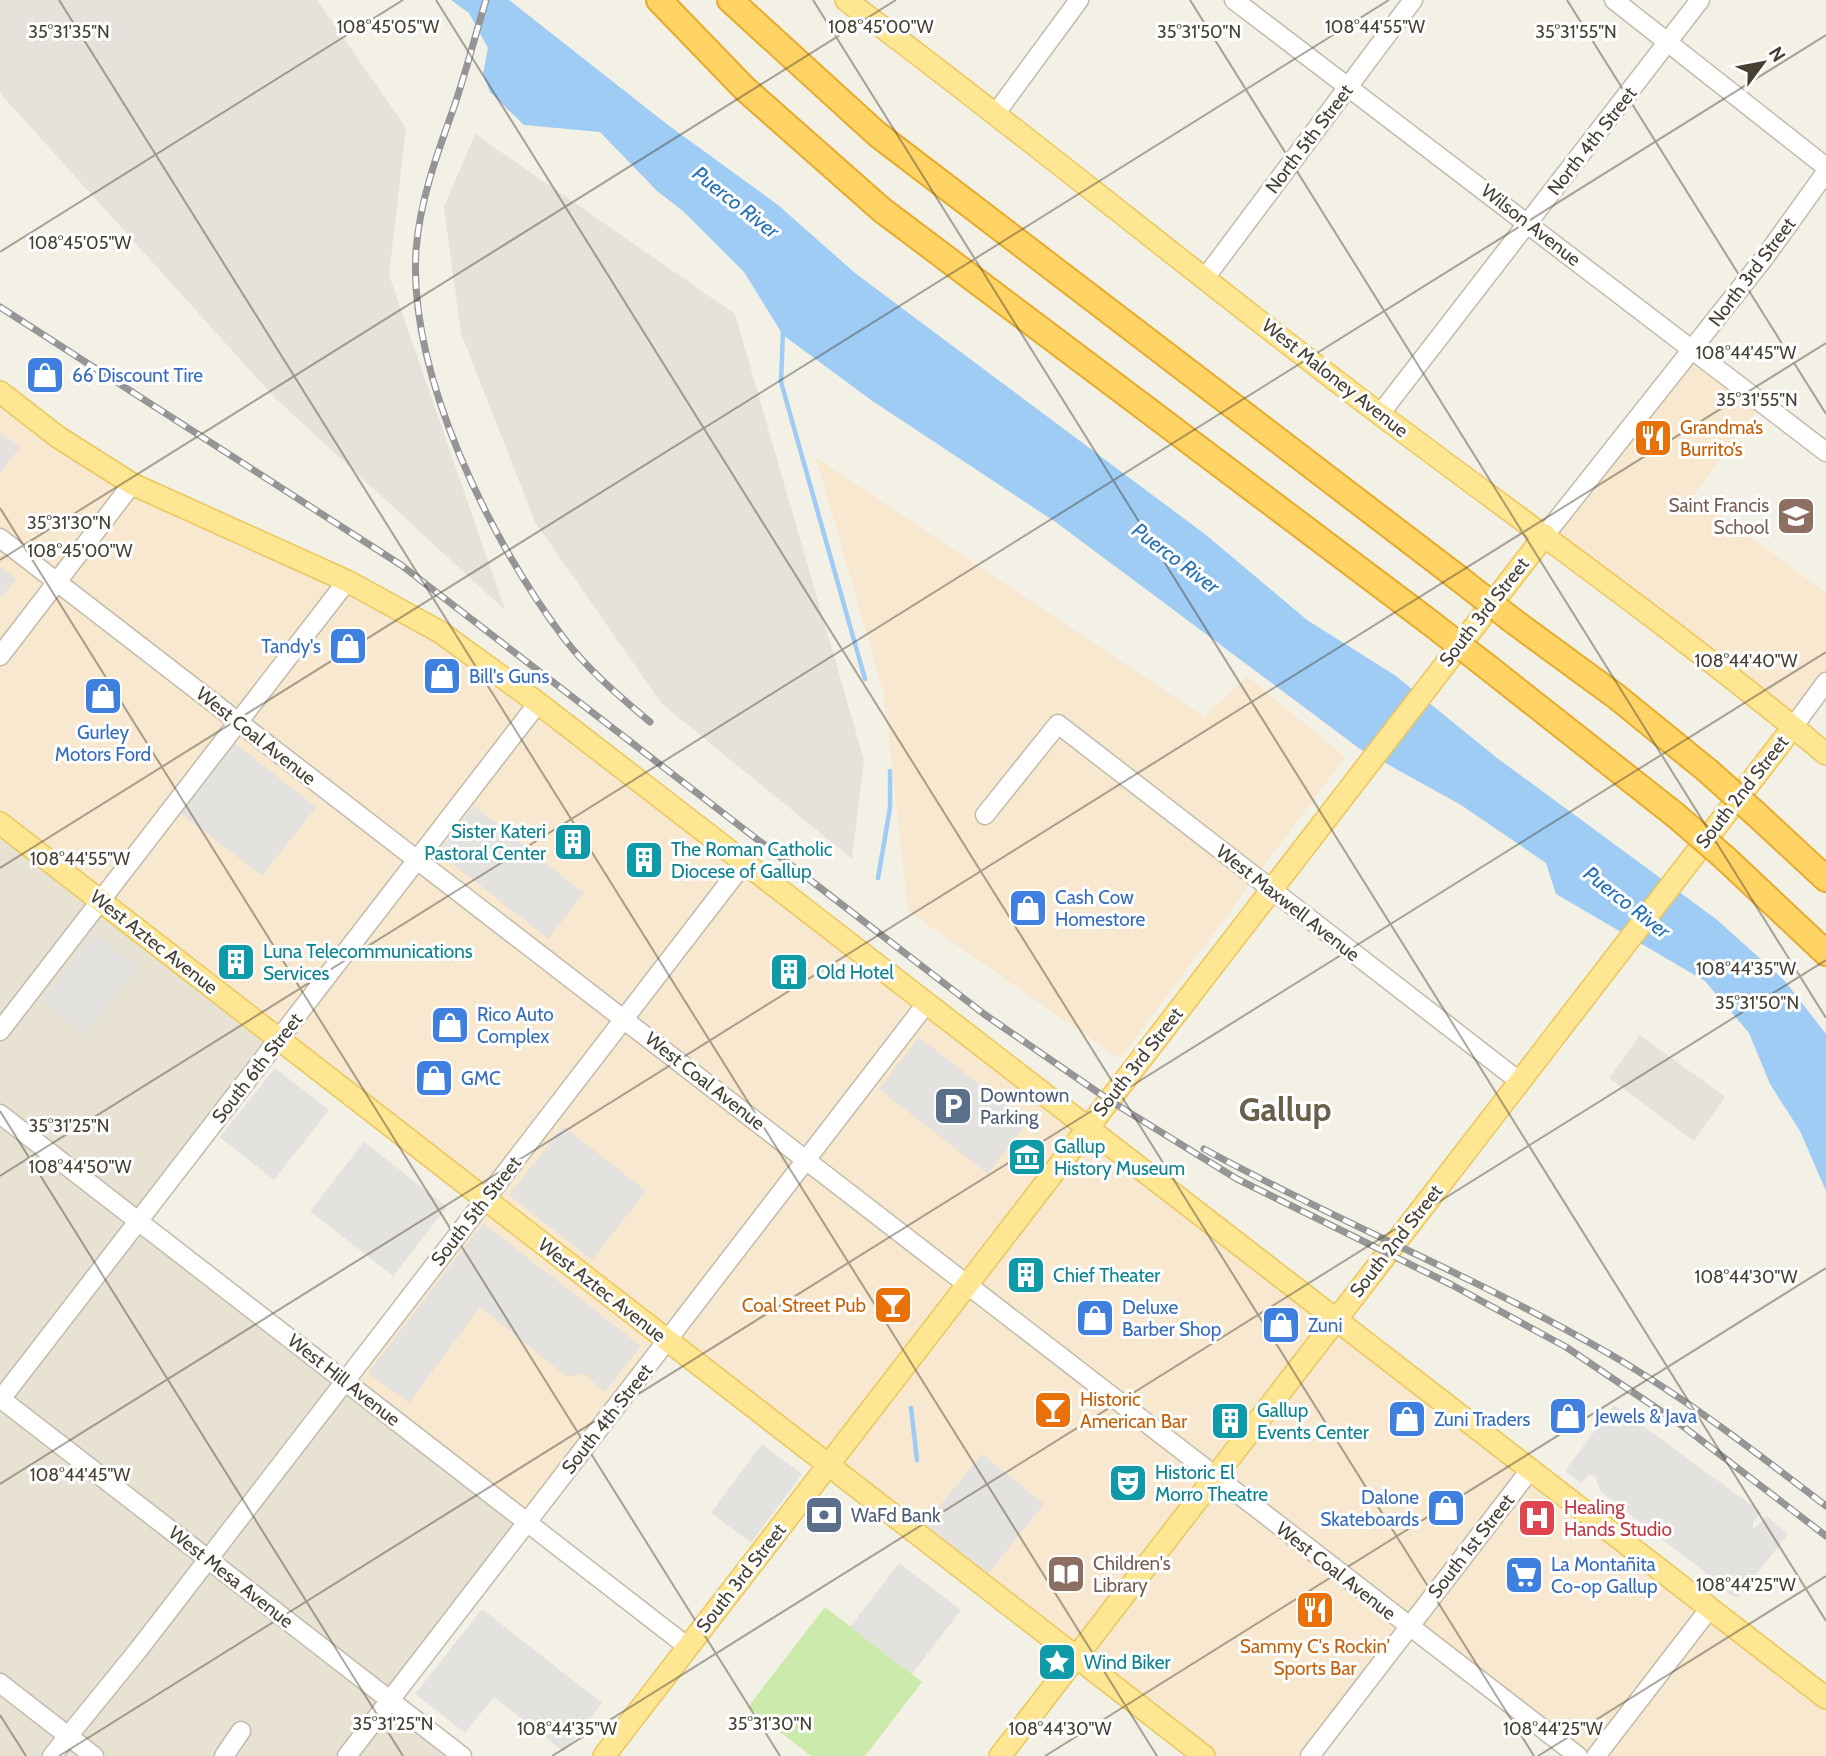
<svg xmlns="http://www.w3.org/2000/svg" width="1826" height="1756" font-family="Cabin,sans-serif">
<rect width="100%" height="100%" fill="#f3f0e5"/>
<path fill="#e8e2d3" d="M0,835L273,1046L139,1220L527,1522L390,1700L462,1756H0Z"/>
<path fill="#f7e8cf" d="M1691,350L1762,403L1694,495L1826,593V682L1793,727L1545,535Z
M0,392L58,437L440,632L1826,1698V1756H1576L1409,1628L1310,1756H1204L668,1341L527,1522L345,1381L485,1200L0,823Z
M816,458L1204,717L1247,676L1345,757L1120,1059L908,911L884,694Z"/>
<path fill="#e6e1da" d="M0,0H317L406,128L389,275L505,610L275,398L0,93Z
M475,134L735,314L864,760L852,859L662,704L535,522L461,333L444,207Z
M1640,1035L1725,1097L1694,1141L1609,1078Z"/>
<path fill="#cbeaab" d="M825,1607L922,1682L865,1756H811L748,1707Z"/>
<path fill="#e4e2de" d="M0,432L20,447L0,473Z
M0,567L16,579L0,599Z
M233,742L316,807L262,876L179,812Z
M474,806L584,893L548,939L438,852Z
M94,933L138,968L84,1035L41,1000Z
M919,1037L1028,1122L988,1174L879,1089Z
M275,1068L329,1110L274,1180L220,1137Z
M563,1126L646,1191L592,1260L509,1195Z
M364,1142L447,1207L393,1276L310,1211Z
M483,1223L641,1346L605,1392L583,1373L567,1377L480,1307L409,1403L368,1373Z
M1614,1405L1761,1512L1753,1522V1529L1767,1516L1788,1534L1738,1598L1730,1595L1715,1580L1600,1491L1595,1476L1589,1475L1581,1483L1565,1471Z
M762,1444L802,1474L751,1543L711,1513Z
M982,1454L1044,1504L988,1574L925,1524Z
M899,1563L961,1610L912,1674L850,1627Z
M482,1609L602,1703L564,1752L494,1697L465,1733L415,1694Z"/>
<path fill="#9eccf4" d="M451,0H509L668,125L778,205L855,273L1206,535L1307,620L1396,676L1497,758L1716,919L1784,980L1826,1034V1191L1800,1131L1770,1084L1749,1033L1705,981L1556,894L1546,863L1461,805L1360,749L1057,523L871,400L783,335L744,272L683,211L657,191L600,132L524,125L490,92L483,74L488,48L469,13Z"/>
<g fill="none" stroke-linecap="round" stroke-linejoin="round">
<path stroke="#9eccf4" stroke-width="4.5" d="M783,331L781,382L865,679
M878,878L890,808V771
M911,1408L917,1460"/>
<defs>
<path id="minor" d="M1234,0L1826,452
M1614,0L1826,167
M996,113L1079,0
M1205,278L1413,0
M1380,414L1700,0
M1545,535L1765,257L1826,172
M0,538L1578,1756
M0,656L132,484
M1793,727L1826,682
M985,815L1058,724L1519,1081
M0,1031L347,581
M0,1114L688,1647
M0,1398L462,1756
M1,1399L538,703
M0,1683L94,1756
M52,1756L139,1649L744,863
M224,1756L241,1731
M347,1756L926,1004
M1310,1756L1530,1470
M1596,1756L1710,1608"/>
<path id="major" d="M846,0C1027,135 1201,279 1381,415C1530,527 1683,635 1826,754
M0,392L58,437L132,484L347,581L440,632L538,703L1826,1698
M0,823L1204,1756
M604,1756L1545,535
M1000,1756L1793,727"/>
<path id="highway" d="M659,0L745,89L882,210L1428,621
M730,0L877,134L1457,577
M1512,620L1617,697L1708,771
M1485,665L1674,814
M1756,814L1826,879
M1725,858L1826,953"/>
</defs>
<use href="#minor" stroke="#c2bbaa" stroke-width="21"/>
<use href="#major" stroke="#eac75d" stroke-width="24"/>
<use href="#highway" stroke="#e5ab2d" stroke-width="28"/>
<use href="#minor" stroke="#fff" stroke-width="18"/>
<use href="#major" stroke="#ffe693" stroke-width="21"/>
<use href="#highway" stroke="#ffd465" stroke-width="24"/>
<defs>
<path id="rail" d="M486,0C475,36 466,72 454,107C437,154 420,200 416,250C408,374 490,540 563,637C587,669 619,696 650,722
M0,307L401,565L984,1014L1109,1100L1237,1179L1452,1285L1566,1347L1680,1424L1826,1536
M1204,1149C1338,1222 1481,1279 1613,1356C1688,1400 1757,1453 1826,1506"/>
</defs>
<use href="#rail" stroke="#959595" stroke-width="7"/>
<use href="#rail" stroke="#fff" stroke-width="4.5" stroke-dasharray="13" stroke-linecap="butt"/>
<defs>
<path id="highway-bridge" d="M1457,577L1512,620
M1428,621L1485,665
M1708,771L1756,814
M1674,814L1725,858"/>
</defs>
<use href="#highway-bridge" stroke="#e5ab2d" stroke-width="28" stroke-linecap="butt"/>
<use href="#highway-bridge" stroke="#ffd465" stroke-width="24"/>
</g>
<path fill="none" stroke="#464034" stroke-width="2" stroke-opacity="0.45" d="M59,0L1157,1756M436,0L1534,1756M813,0L1826,1621M1190,0L1826,1018M1567,0L1826,414M0,252L403,0M0,508L780,1756M0,560L896,0M0,868L1389,0M0,1111L403,1756M0,1176L1826,35M0,1484L1826,343M0,1715L26,1756M59,1756L1826,652M552,1756L1826,960M1045,1756L1826,1268M1538,1756L1826,1576"/>
<defs>
<symbol id="shop-square" viewBox="-11 -11 22 22"><rect x="-9" y="-9" width="18" height="18" rx="4" fill="#3f7fe0" stroke="#fff"/><path d="M-5-2.5h2.3a2.7 3.5 0 0 1 5.4 0H5L5.5 6h-11ZM-1.5-2.5h3a1.5 2.3 0 0 0-3 0Z" fill="#fff"/></symbol>
<symbol id="restaurant-square" viewBox="-11 -11 22 22"><rect x="-9" y="-9" width="18" height="18" rx="4" fill="#e8710a" stroke="#fff"/><path d="M-5-6h1v4h1v-4h1v4h1v-4h1v5L-1.5 .5V6h-2V.5L-5-1ZM5-6V6H3V1.5H1.5Q1.5-4 5-6Z" fill="#fff"/></symbol>
<symbol id="school-square" viewBox="-11 -11 22 22"><rect x="-9" y="-9" width="18" height="18" rx="4" fill="#8d6e63" stroke="#fff"/><path d="M0-5L7-2L0 1L-7-2ZM-4 1L0 2.5L4 1V4Q0 6-4 4Z" fill="#fff"/></symbol>
<symbol id="building-square" viewBox="-11 -11 22 22"><rect x="-9" y="-9" width="18" height="18" rx="4" fill="#0f9aa8" stroke="#fff"/><path d="M-4-6H4V6H1V3H-1V6H-4ZM-2.5-4.3h1.7v1.8h-1.7ZM.8-4.3h1.7v1.8H.8ZM-2.5-1h1.7V.8h-1.7ZM.8-1h1.7V.8H.8Z" fill="#fff"/></symbol>
<symbol id="parking-square" viewBox="-11 -11 22 22"><rect x="-9" y="-9" width="18" height="18" rx="4" fill="#5c6f8a" stroke="#fff"/><path d="M-3.5-5.5H1a3.5 3.5 0 0 1 0 7H-1V5.5H-3.5ZM-1-3.4V-.6H.8a1.4 1.4 0 0 0 0-2.8Z" fill="#fff"/></symbol>
<symbol id="museum-square" viewBox="-11 -11 22 22"><rect x="-9" y="-9" width="18" height="18" rx="4" fill="#0f9aa8" stroke="#fff"/><path d="M0-6L6-3V-2H-6V-3ZM-5-1h2V3h-2ZM-1-1h2V3h-2ZM3-1h2V3H3ZM-6 4H6V6H-6Z" fill="#fff"/></symbol>
<symbol id="bar-square" viewBox="-11 -11 22 22"><rect x="-9" y="-9" width="18" height="18" rx="4" fill="#e8710a" stroke="#fff"/><path d="M-6-5H6L.8 .8V4.5H3.5V6h-7V4.5H-.8V.8Z" fill="#fff"/></symbol>
<symbol id="theatre-square" viewBox="-11 -11 22 22"><rect x="-9" y="-9" width="18" height="18" rx="4" fill="#0f9aa8" stroke="#fff"/><path d="M-5-5.5Q0-4 5-5.5V0Q5 5 0 6Q-5 5-5 0ZM-3.3-2.5H-1v1.5H-3.3ZM1-2.5H3.3v1.5H1ZM-2.8 1Q0 5.5 2.8 1Z" fill="#fff"/></symbol>
<symbol id="bank-square" viewBox="-11 -11 22 22"><rect x="-9" y="-9" width="18" height="18" rx="4" fill="#5c6f8a" stroke="#fff"/><path d="M-6-4H6V4H-6ZM0-2.3a2.3 2.3 0 1 0 0 4.6a2.3 2.3 0 1 0 0-4.6Z" fill="#fff"/></symbol>
<symbol id="hospital-square" viewBox="-11 -11 22 22"><rect x="-9" y="-9" width="18" height="18" rx="4" fill="#e0444e" stroke="#fff"/><path d="M-5-5h3v3.5h4V-5h3V5h-3V1.5h-4V5h-3Z" fill="#fff"/></symbol>
<symbol id="library-square" viewBox="-11 -11 22 22"><rect x="-9" y="-9" width="18" height="18" rx="4" fill="#8d6e63" stroke="#fff"/><path d="M-6-4Q-3-5.5-.7-3.5V5Q-3 3-6 4ZM6-4Q3-5.5 .7-3.5V5Q3 3 6 4Z" fill="#fff"/></symbol>
<symbol id="supermarket-square" viewBox="-11 -11 22 22"><rect x="-9" y="-9" width="18" height="18" rx="4" fill="#3f7fe0" stroke="#fff"/><path d="M-6-5.5h2.5l.6 2H6L4.5 2H-2.5L-4.4-4H-6ZM-1.5 3.2a1.3 1.3 0 1 0 .1 0ZM3 3.2a1.3 1.3 0 1 0 .1 0Z" fill="#fff"/></symbol>
<symbol id="sight-square" viewBox="-11 -11 22 22"><rect x="-9" y="-9" width="18" height="18" rx="4" fill="#0f9aa8" stroke="#fff"/><path d="M0-6L1.8-2.2L6-1.7L2.9 1.2L3.7 5.4L0 3.3L-3.7 5.4L-2.9 1.2L-6-1.7L-1.8-2.2Z" fill="#fff"/></symbol>
</defs>
<g fill-rule="evenodd">
<use href="#shop-square" x="23" y="353" width="44" height="44"/>
<use href="#restaurant-square" x="1631" y="416" width="44" height="44"/>
<use href="#school-square" x="1774" y="494" width="44" height="44"/>
<use href="#shop-square" x="326" y="624" width="44" height="44"/>
<use href="#shop-square" x="420" y="654" width="44" height="44"/>
<use href="#shop-square" x="81" y="674" width="44" height="44"/>
<use href="#building-square" x="551" y="820" width="44" height="44"/>
<use href="#building-square" x="622" y="838" width="44" height="44"/>
<use href="#shop-square" x="1006" y="886" width="44" height="44"/>
<use href="#building-square" x="214" y="940" width="44" height="44"/>
<use href="#building-square" x="767" y="950" width="44" height="44"/>
<use href="#shop-square" x="428" y="1003" width="44" height="44"/>
<use href="#shop-square" x="412" y="1056" width="44" height="44"/>
<use href="#parking-square" x="931" y="1084" width="44" height="44"/>
<use href="#museum-square" x="1005" y="1135" width="44" height="44"/>
<use href="#building-square" x="1004" y="1253" width="44" height="44"/>
<use href="#bar-square" x="871" y="1283" width="44" height="44"/>
<use href="#shop-square" x="1073" y="1296" width="44" height="44"/>
<use href="#shop-square" x="1259" y="1303" width="44" height="44"/>
<use href="#bar-square" x="1031" y="1388" width="44" height="44"/>
<use href="#shop-square" x="1546" y="1394" width="44" height="44"/>
<use href="#shop-square" x="1385" y="1397" width="44" height="44"/>
<use href="#building-square" x="1208" y="1399" width="44" height="44"/>
<use href="#theatre-square" x="1106" y="1461" width="44" height="44"/>
<use href="#shop-square" x="1424" y="1486" width="44" height="44"/>
<use href="#bank-square" x="802" y="1493" width="44" height="44"/>
<use href="#hospital-square" x="1515" y="1496" width="44" height="44"/>
<use href="#library-square" x="1044" y="1552" width="44" height="44"/>
<use href="#supermarket-square" x="1502" y="1553" width="44" height="44"/>
<use href="#restaurant-square" x="1293" y="1588" width="44" height="44"/>
<use href="#sight-square" x="1035" y="1640" width="44" height="44"/>
</g>
<g text-anchor="middle" dominant-baseline="central" stroke-width="6" stroke-linejoin="round" paint-order="stroke">
<g font-size="19" fill="#464034" stroke="#fff">
<text transform="translate(1309 139) rotate(-53)">North 5th Street</text>
<text transform="translate(1592 141) rotate(-52)">North 4th Street</text>
<text transform="translate(1531 225) rotate(38)">Wilson Avenue</text>
<text transform="translate(1752 272) rotate(-53)">North 3rd Street</text>
<text transform="translate(1335 378) rotate(38)">West Maloney Avenue</text>
<text transform="translate(1484 612) rotate(-52)">South 3rd Street</text>
<text transform="translate(256 736) rotate(38)">West Coal Avenue</text>
<text transform="translate(1742 792) rotate(-52)">South 2nd Street</text>
<text transform="translate(1288 903) rotate(38)">West Maxwell Avenue</text>
<text transform="translate(154 942) rotate(38)">West Aztec Avenue</text>
<text transform="translate(1138 1062) rotate(-52)">South 3rd Street</text>
<text transform="translate(257 1068) rotate(-52)">South 6th Street</text>
<text transform="translate(705 1081) rotate(38)">West Coal Avenue</text>
<text transform="translate(476 1211) rotate(-52)">South 5th Street</text>
<text transform="translate(1396 1241) rotate(-52)">South 2nd Street</text>
<text transform="translate(602 1290) rotate(38)">West Aztec Avenue</text>
<text transform="translate(344 1380) rotate(38)">West Hill Avenue</text>
<text transform="translate(607 1419) rotate(-52)">South 4th Street</text>
<text transform="translate(1471 1546) rotate(-52)">South 1st Street</text>
<text transform="translate(1336 1571) rotate(38)">West Coal Avenue</text>
<text transform="translate(231 1577) rotate(38)">West Mesa Avenue</text>
<text transform="translate(741 1578) rotate(-52)">South 3rd Street</text>
</g>
<g font-size="19" fill="#366cbe" stroke="#fff" text-anchor="start">
<text x="72" y="375">66 Discount Tire</text>
<text x="321" y="646" text-anchor="end">Tandy's</text>
<text x="469" y="676">Bill's Guns</text>
<text x="103" y="732" text-anchor="middle">Gurley<tspan x="103" dy="22">Motors Ford</tspan></text>
<text x="1055" y="897">Cash Cow<tspan x="1055" dy="22">Homestore</tspan></text>
<text x="477" y="1014">Rico Auto<tspan x="477" dy="22">Complex</tspan></text>
<text x="461" y="1078">GMC</text>
<text x="1122" y="1307">Deluxe<tspan x="1122" dy="22">Barber Shop</tspan></text>
<text x="1308" y="1325">Zuni</text>
<text x="1595" y="1416">Jewels &amp; Java</text>
<text x="1434" y="1419">Zuni Traders</text>
<text x="1419" y="1497" text-anchor="end">Dalone<tspan x="1419" dy="22">Skateboards</tspan></text>
<text x="1551" y="1564">La Montañita<tspan x="1551" dy="22">Co-op Gallup</tspan></text>
</g>
<g font-size="19" fill="#c56008" stroke="#fff" text-anchor="start">
<text x="1680" y="427">Grandma’s<tspan x="1680" dy="22">Burrito’s</tspan></text>
<text x="866" y="1305" text-anchor="end">Coal Street Pub</text>
<text x="1080" y="1399">Historic<tspan x="1080" dy="22">American Bar</tspan></text>
<text x="1315" y="1646" text-anchor="middle">Sammy C's Rockin'<tspan x="1315" dy="22">Sports Bar</tspan></text>
</g>
<g font-size="19" fill="#785e54" stroke="#fff" text-anchor="end">
<text x="1769" y="505">Saint Francis<tspan x="1769" dy="22">School</tspan></text>
<text x="1093" y="1563" text-anchor="start">Children's<tspan x="1093" dy="22">Library</tspan></text>
</g>
<g font-size="19" fill="#0d838f" stroke="#fff" text-anchor="start">
<text x="546" y="831" text-anchor="end">Sister Kateri<tspan x="546" dy="22">Pastoral Center</tspan></text>
<text x="671" y="849">The Roman Catholic<tspan x="671" dy="22">Diocese of Gallup</tspan></text>
<text x="263" y="951">Luna Telecommunications<tspan x="263" dy="22">Services</tspan></text>
<text x="816" y="972">Old Hotel</text>
<text x="1054" y="1146">Gallup<tspan x="1054" dy="22">History Museum</tspan></text>
<text x="1053" y="1275">Chief Theater</text>
<text x="1257" y="1410">Gallup<tspan x="1257" dy="22">Events Center</tspan></text>
<text x="1155" y="1472">Historic El<tspan x="1155" dy="22">Morro Theatre</tspan></text>
<text x="1084" y="1662">Wind Biker</text>
</g>
<g font-size="19" fill="#4e5e75" stroke="#fff" text-anchor="start">
<text x="980" y="1095">Downtown<tspan x="980" dy="22">Parking</tspan></text>
<text x="851" y="1515">WaFd Bank</text>
</g>
<g font-size="19" fill="#be3a42" stroke="#fff" text-anchor="start">
<text x="1564" y="1507">Healing<tspan x="1564" dy="22">Hands Studio</tspan></text>
</g>
<g font-size="21" font-style="italic" fill="#2873b8" stroke="#fff">
<text transform="translate(736 202) rotate(38)">Puerco River</text>
<text transform="translate(1176 558) rotate(37)">Puerco River</text>
<text transform="translate(1627 902) rotate(38)">Puerco River</text>
</g>
<g font-size="33" font-weight="bold" fill="#6a5f4b" stroke="#fff">
<text x="1285" y="1109">Gallup</text>
</g>
</g>
<g font-size="18" text-anchor="middle" fill="#464034" stroke="#fff" stroke-width="6" stroke-linejoin="round" paint-order="stroke">
<text x="881" y="33">108°45'00"W</text>
<text x="1375" y="33">108°44'55"W</text>
<text x="388" y="33">108°45'05"W</text>
<text x="69" y="38">35°31'35"N</text>
<text x="1199" y="38">35°31'50"N</text>
<text x="1576" y="38">35°31'55"N</text>
<text x="80" y="249">108°45'05"W</text>
<text x="1746" y="359">108°44'45"W</text>
<text x="1757" y="406">35°31'55"N</text>
<text x="69" y="529">35°31'30"N</text>
<text x="80" y="557">108°45'00"W</text>
<text x="1746" y="667">108°44'40"W</text>
<text x="80" y="865">108°44'55"W</text>
<text x="1746" y="975">108°44'35"W</text>
<text x="1757" y="1009">35°31'50"N</text>
<text x="69" y="1132">35°31'25"N</text>
<text x="80" y="1173">108°44'50"W</text>
<text x="1746" y="1283">108°44'30"W</text>
<text x="80" y="1481">108°44'45"W</text>
<text x="1746" y="1591">108°44'25"W</text>
<text x="393" y="1730">35°31'25"N</text>
<text x="770" y="1730">35°31'30"N</text>
<text x="567" y="1735">108°44'35"W</text>
<text x="1060" y="1735">108°44'30"W</text>
<text x="1553" y="1735">108°44'25"W</text>
</g>
<g transform="translate(1763 63) rotate(58)" stroke="#ffffff" stroke-width="5" paint-order="stroke">
<path d="M0-5L12 26L0 18L-12 26Z" fill="#464034"/>
<text y="-10" font-size="19" font-weight="bold" text-anchor="middle" fill="#464034">N</text>
</g>
</svg>
